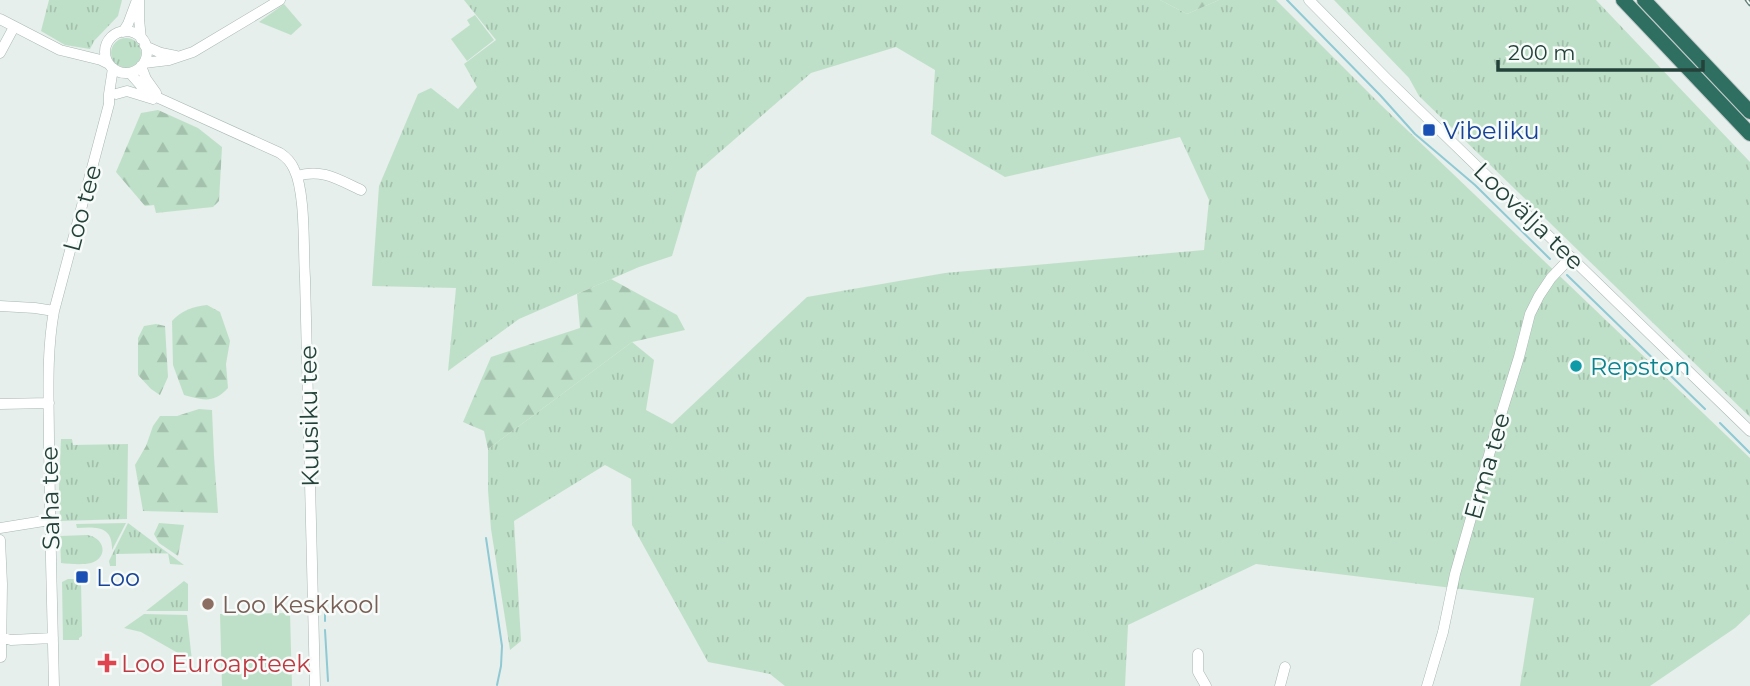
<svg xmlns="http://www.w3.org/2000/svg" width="1750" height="686" font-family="Montserrat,sans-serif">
<defs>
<pattern id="grass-tufts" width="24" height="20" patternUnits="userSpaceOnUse" patternTransform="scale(1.75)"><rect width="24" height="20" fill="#bfe0c8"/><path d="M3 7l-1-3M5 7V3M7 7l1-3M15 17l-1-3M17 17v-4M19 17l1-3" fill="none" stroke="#a4c1ad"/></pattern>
<pattern id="forest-firs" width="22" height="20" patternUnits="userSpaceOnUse" patternTransform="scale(1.75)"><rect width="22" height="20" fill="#bfe0c8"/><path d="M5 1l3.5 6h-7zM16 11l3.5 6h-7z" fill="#a4c1ad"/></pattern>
</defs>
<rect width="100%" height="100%" fill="#e6efeb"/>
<path fill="url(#grass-tufts)" d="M49,0H122L118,16L94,41L90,49L65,45L41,31Z
M464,0H1160L1187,14L1219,0H1276L1381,105L1750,458V614L1735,628L1650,686H1520L1534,598L1256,564L1128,625L1125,686H785L770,674L708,662L632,525L631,479L605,465L514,521L521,641L510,650L491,529L488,490V449L632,342L654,360L646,410L672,424L807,297L945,273L1204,250L1209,200L1180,137L1005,177L931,134L935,70L896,47L811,73L697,172L672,256L639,267L519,319L448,371L456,288L372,286L379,186L418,94L431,88L458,109L477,87L464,64L496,40Z
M1334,0H1596L1750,162V417L1419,96L1409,78Z
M111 53a15 15 0 1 1 30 0a15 15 0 1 1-30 0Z
M61,439H72L73,445L128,444L127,519L60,521L59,488Z
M126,523L112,550C113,525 95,527 77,528L76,524Z
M128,523L184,565L170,564L168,553L116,554V566H110L109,561Z
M87,535C106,538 108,558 91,563C83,565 70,564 61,563L60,536Z
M68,579H79L81,582L82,631V636L79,638V640H63L62,582Z
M184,581L188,584V611H146Z
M144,614L187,615L192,661L141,632L124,628Z"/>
<path fill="url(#forest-firs)" d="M1160,0H1219L1187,14Z
M158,110L198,128L222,147L219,201L213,207L156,213L154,205L145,206L116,172L141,113Z
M611,279L677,315L685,330L632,342L488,449L484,431L463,422L491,357L580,328L577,294Z
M207,305L220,312L230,341L226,364L228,388C213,404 203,400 184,395L173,365L172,321C182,310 192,307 207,305Z
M156,324L165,326L168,377L160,395L151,389L138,375V338L144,326Z
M199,409L212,410L214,456L218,513L143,511L135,465L146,446L153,426L160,416H177Z
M159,523L184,525L178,556L159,543L154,534Z"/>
<path fill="#bfe0c8" d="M284,4L302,25L291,35L259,22Z
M475,15L494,40L467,61L451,39L470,25L467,20Z
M290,613L292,686H222L220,614Z"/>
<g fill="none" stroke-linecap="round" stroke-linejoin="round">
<path stroke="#8ec9d4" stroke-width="2" d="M1287,0L1380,95L1415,134L1475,185L1550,259
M1567,275L1705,409
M1720,423L1750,453
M486,538L502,646L501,666L497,685
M325,608V621
M325,630L328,681"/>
<defs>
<path id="minor" d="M139,0V19L141,39
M1309,0L1387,79L1750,431
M0,19L60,50L101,60L109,64
M105 52a21 21 0 1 1 42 0a21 21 0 1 1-42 0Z
M123,32L128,24L137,0
M145,46L161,53L176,56
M0,53L14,27
M144,63L169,60L193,52L280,0
M141,66L146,79L156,93
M130,73L143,88L152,95L280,153C286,157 291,162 294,169C306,193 303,250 305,278L315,686
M116,94L127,91L153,99
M297,176C322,168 339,180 361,190
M0,306L35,308L54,311
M0,404L49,403
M0,528L50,520
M0,540L2,584L1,657
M0,637L11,640L53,638
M1198,654V672L1206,686
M54,686C52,606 50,525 49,445C49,400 46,355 54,311L109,104V94L113,68
M1280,686L1285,667
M1427,686L1443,632L1455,574L1495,434L1519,357L1530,314L1539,296L1551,278L1571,257"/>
<path id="highway" d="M1623,0L1750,134
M1644,0L1750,112"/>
</defs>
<use href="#minor" stroke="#a8b8b2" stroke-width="11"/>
<use href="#highway" stroke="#c2cac8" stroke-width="16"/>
<use href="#minor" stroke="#fff" stroke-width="10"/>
<use href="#highway" stroke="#2f6f62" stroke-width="14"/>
<defs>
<path id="rail" d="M1747,0L1750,4"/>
</defs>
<use href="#rail" stroke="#5f7d75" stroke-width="4.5"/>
<use href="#rail" stroke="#f7fbf9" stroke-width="2" stroke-dasharray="5" stroke-linecap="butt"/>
</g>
<g fill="#1a4fb4" stroke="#f7fbf9" stroke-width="2.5">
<rect x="1422" y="123" width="14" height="14" rx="3.5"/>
<rect x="75" y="570" width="14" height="14" rx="3.5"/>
</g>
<circle fill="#0f9aa8" stroke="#f7fbf9" stroke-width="2.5" cx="1576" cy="366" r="7"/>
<circle fill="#8d6e63" stroke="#f7fbf9" stroke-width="2.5" cx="208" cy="604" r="7"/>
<path fill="#e0444e" stroke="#f7fbf9" stroke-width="2.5" d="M103.5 652.5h7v7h7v7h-7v7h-7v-7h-7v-7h7z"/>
<g text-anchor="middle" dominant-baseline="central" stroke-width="5" stroke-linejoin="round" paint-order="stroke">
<g font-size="24" fill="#164399" stroke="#f7fbf9" text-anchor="start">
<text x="1443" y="130">Vibeliku</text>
<text x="96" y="577">Loo</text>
</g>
<g font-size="24" fill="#24423a" stroke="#f7fbf9">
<text transform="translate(82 208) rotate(-75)">Loo tee</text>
<text transform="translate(1529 216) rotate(44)">Loovälja tee</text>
<text transform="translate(309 416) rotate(-91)">Kuusiku tee</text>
<text transform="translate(1487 466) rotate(-74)">Erma tee</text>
<text transform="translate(50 498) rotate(-91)">Saha tee</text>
</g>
<g font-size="24" fill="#0d838f" stroke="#f7fbf9" text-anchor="start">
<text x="1590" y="366">Repston</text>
</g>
<g font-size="24" fill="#785e54" stroke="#f7fbf9" text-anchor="start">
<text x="222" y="604">Loo Keskkool</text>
</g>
<g font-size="24" fill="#be3a42" stroke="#f7fbf9" text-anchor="start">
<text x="121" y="663">Loo Euroapteek</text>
</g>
</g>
<path d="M1498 60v10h205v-10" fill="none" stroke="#24423a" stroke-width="3.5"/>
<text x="1508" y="60" font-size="21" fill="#24423a" stroke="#f7fbf9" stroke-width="5" paint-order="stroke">200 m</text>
</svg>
